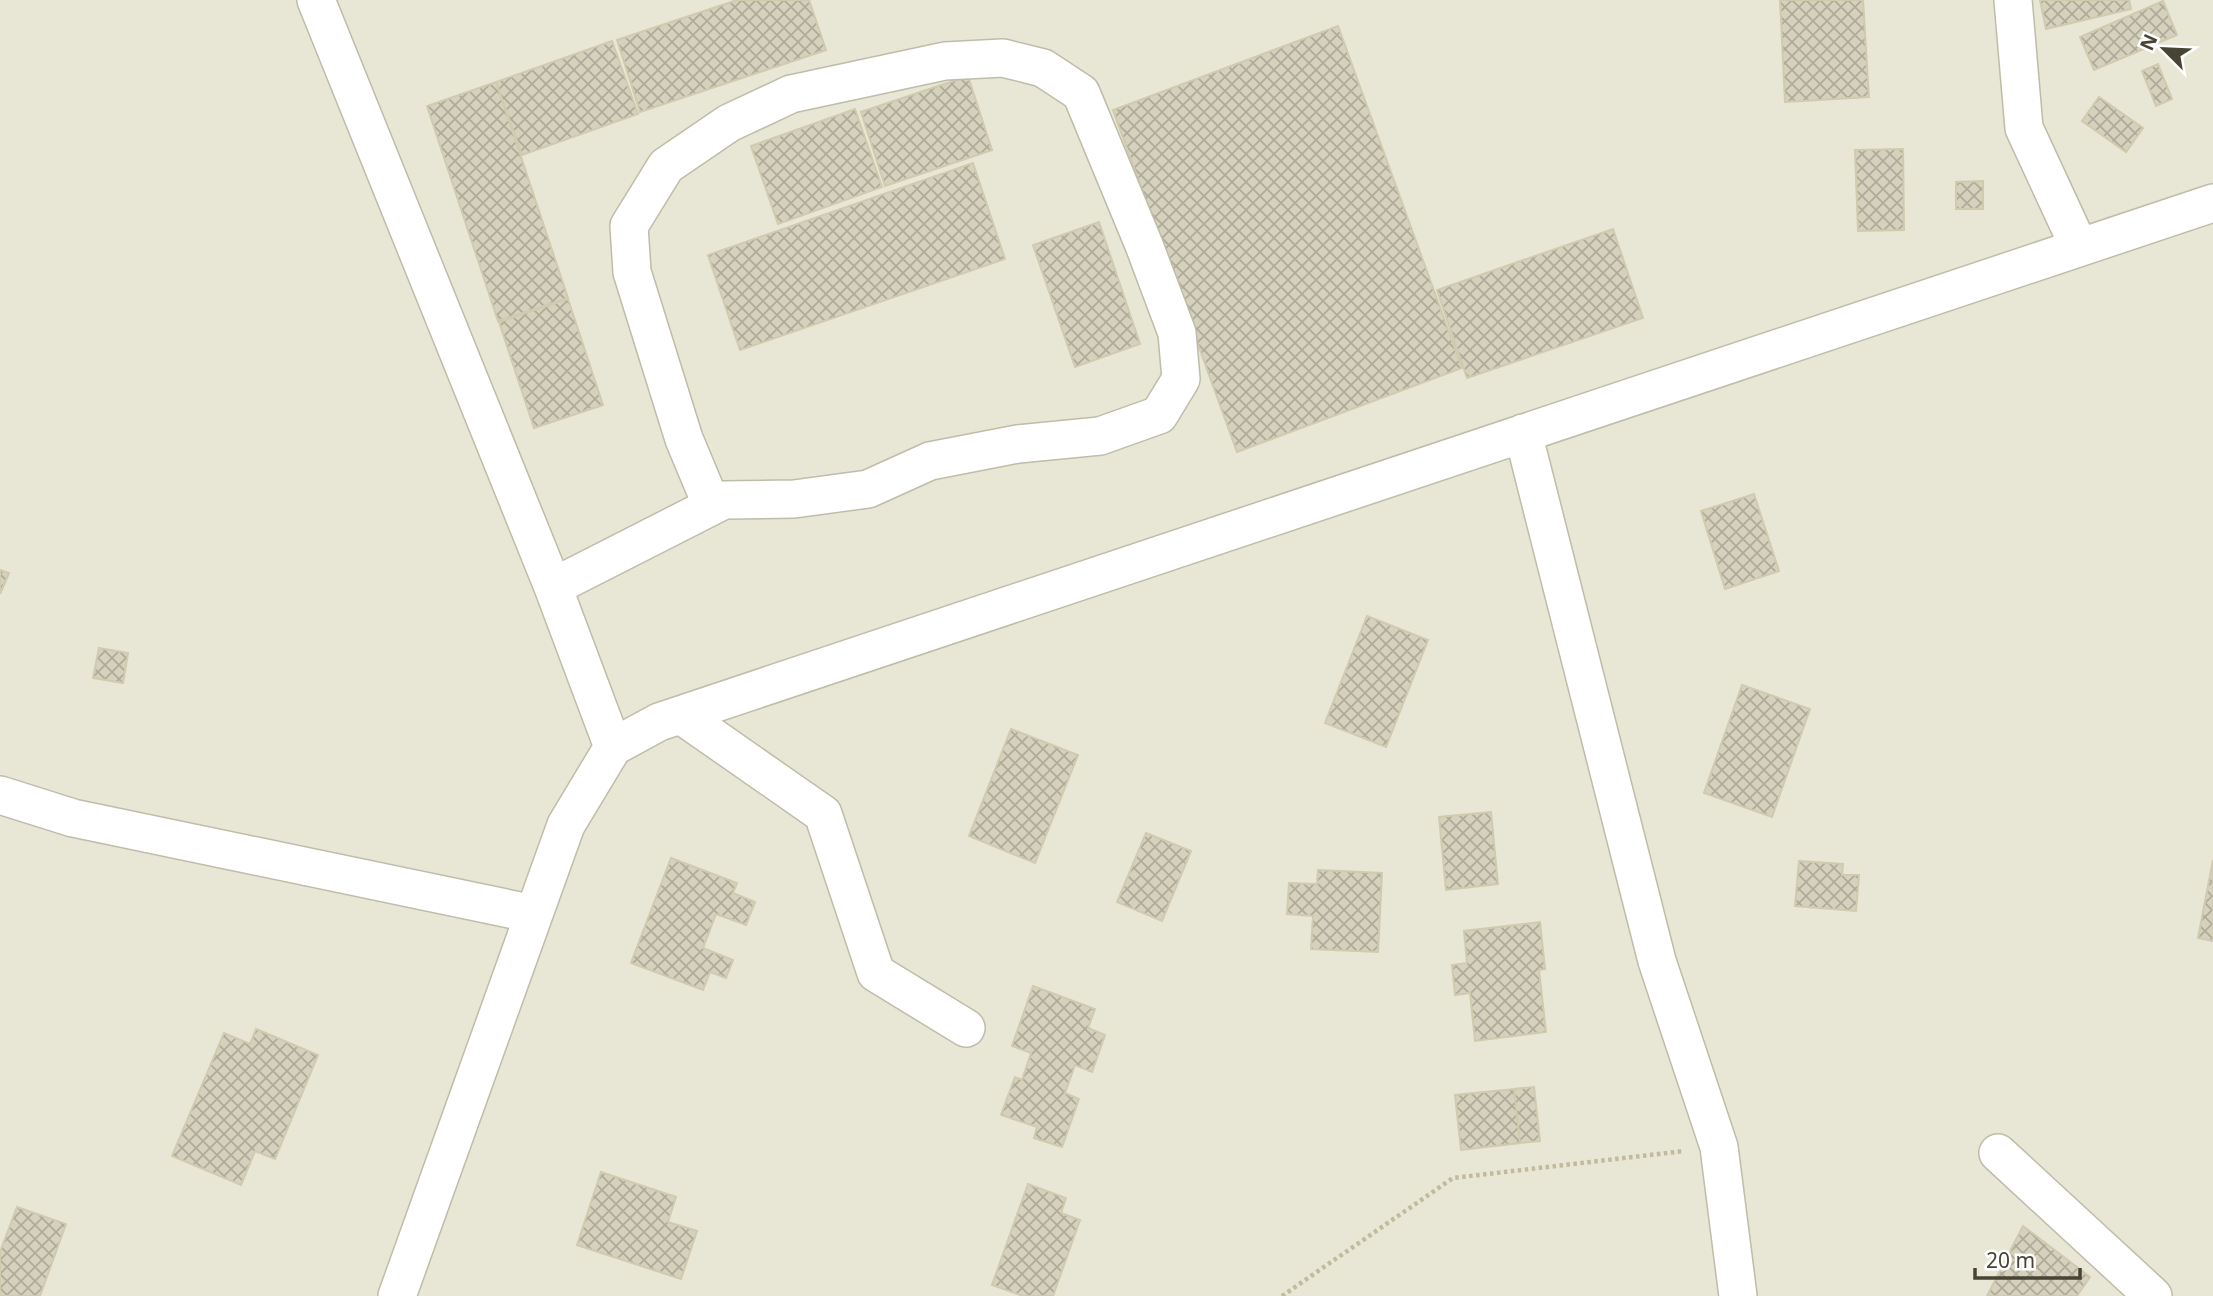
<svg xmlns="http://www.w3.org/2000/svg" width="2213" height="1296" font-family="'Noto Sans',sans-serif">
<defs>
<pattern id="building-cross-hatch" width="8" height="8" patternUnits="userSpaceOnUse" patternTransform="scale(1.75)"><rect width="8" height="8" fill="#d5d1bc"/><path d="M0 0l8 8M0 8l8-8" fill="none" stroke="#afab9a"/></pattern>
</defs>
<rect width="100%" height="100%" fill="#f4f2e7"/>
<path fill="#e8e6d5" d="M0,0H2213V1296H0Z"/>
<path fill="url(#building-cross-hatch)" stroke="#d0caaf" stroke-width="2" d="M737,0H809L826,50L640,112L617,40Z
M1780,0H1863L1869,97L1785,102Z
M2040,0H2129L2131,9L2046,29Z
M2163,1L2177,35L2094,70L2080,37Z
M1338,26L1462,368L1237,452L1113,110Z
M612,41L638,114L522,155L496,82Z
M2158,64L2172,99L2156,106L2142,71Z
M968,76L992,150L885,186L861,112Z
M496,82L568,298L498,321L427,106Z
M2099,97L2143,128L2126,152L2082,121Z
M855,109L882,187L778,224L751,146Z
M1903,149L1904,230L1858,231L1855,150Z
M973,163L1005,259L740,350L708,255Z
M1983,181V209H1956V182Z
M1099,222L1140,344L1075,367L1033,245Z
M1613,229L1643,318L1467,378L1437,290Z
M568,299L603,405L534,428L499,322Z
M1754,494L1779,571L1725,589L1701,511Z
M0,570L9,573L0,594Z
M1367,616L1428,640L1386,747L1325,723Z
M99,648L128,653L123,683L93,678Z
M1742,685L1810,709L1772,817L1704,793Z
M1011,729L1078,755L1035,863L969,836Z
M1491,812L1498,884L1446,890L1439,817Z
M1146,833L1191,851L1162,921L1117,902Z
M671,858L737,883L733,893L755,902L746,925L716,914L703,948L733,960L726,978L710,972L703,990L631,963Z
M2213,860V941L2198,938Z
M1799,861L1843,864L1842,875H1859L1856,911L1795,906Z
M1318,870L1382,873L1378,952L1311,949L1313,916L1287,914L1289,883L1317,884Z
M1540,922L1545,969L1539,970L1546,1032L1475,1041L1470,993L1455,995L1452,965L1467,963L1464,931Z
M1033,986L1095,1009L1088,1028L1105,1035L1092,1072L1075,1065L1065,1093L1079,1099L1062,1147L1034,1138L1037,1127L1001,1115L1015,1077L1022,1080L1031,1053L1012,1046Z
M256,1029L318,1055L275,1159L255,1151L241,1185L172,1156L224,1033L250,1044Z
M1534,1087L1540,1141L1520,1143L1514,1089Z
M1514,1089L1520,1143L1461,1150L1455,1095Z
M601,1172L676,1197L668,1222L697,1231L681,1279L577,1245Z
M1028,1184L1066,1198L1061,1213L1080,1220L1053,1296H1023L992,1285Z
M17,1207L66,1224L40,1296H0V1252Z
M2023,1226L2090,1277L2077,1296H1987Z"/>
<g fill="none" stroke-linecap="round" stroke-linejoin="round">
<defs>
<path id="minor" d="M316,0L553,587L613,747
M2013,0L2024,128L2079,247
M1523,433L1657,961L1719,1147L1738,1296
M553,587L724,500L794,499L868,489L930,461L1018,444L1100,436L1159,415L1181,379L1177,333L1144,245L1081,93L1043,68L1003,58L945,61L791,94L729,123L666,166L629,226L632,272L684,439L712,506
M681,715L823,814L876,973L966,1028
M0,795L73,818L534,914
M1998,1153L2153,1296
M397,1296L566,825L613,747L659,722L2213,203"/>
</defs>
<use href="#minor" stroke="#bfbca9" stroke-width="40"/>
<path stroke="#c1bb9b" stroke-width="4.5" stroke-dasharray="3.5 3.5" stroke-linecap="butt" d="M1282,1296L1453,1178L1684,1151"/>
<use href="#minor" stroke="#fff" stroke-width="37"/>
</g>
<g transform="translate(2164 49) rotate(294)" stroke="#ffffff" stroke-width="5" paint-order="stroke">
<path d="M0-5L12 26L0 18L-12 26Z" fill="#474436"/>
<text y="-10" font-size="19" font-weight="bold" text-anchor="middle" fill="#474436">N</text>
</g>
<path d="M1975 1268v10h105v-10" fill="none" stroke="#474436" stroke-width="3.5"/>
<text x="1986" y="1268" font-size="21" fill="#474436" stroke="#ffffff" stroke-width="5" paint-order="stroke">20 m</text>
</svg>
